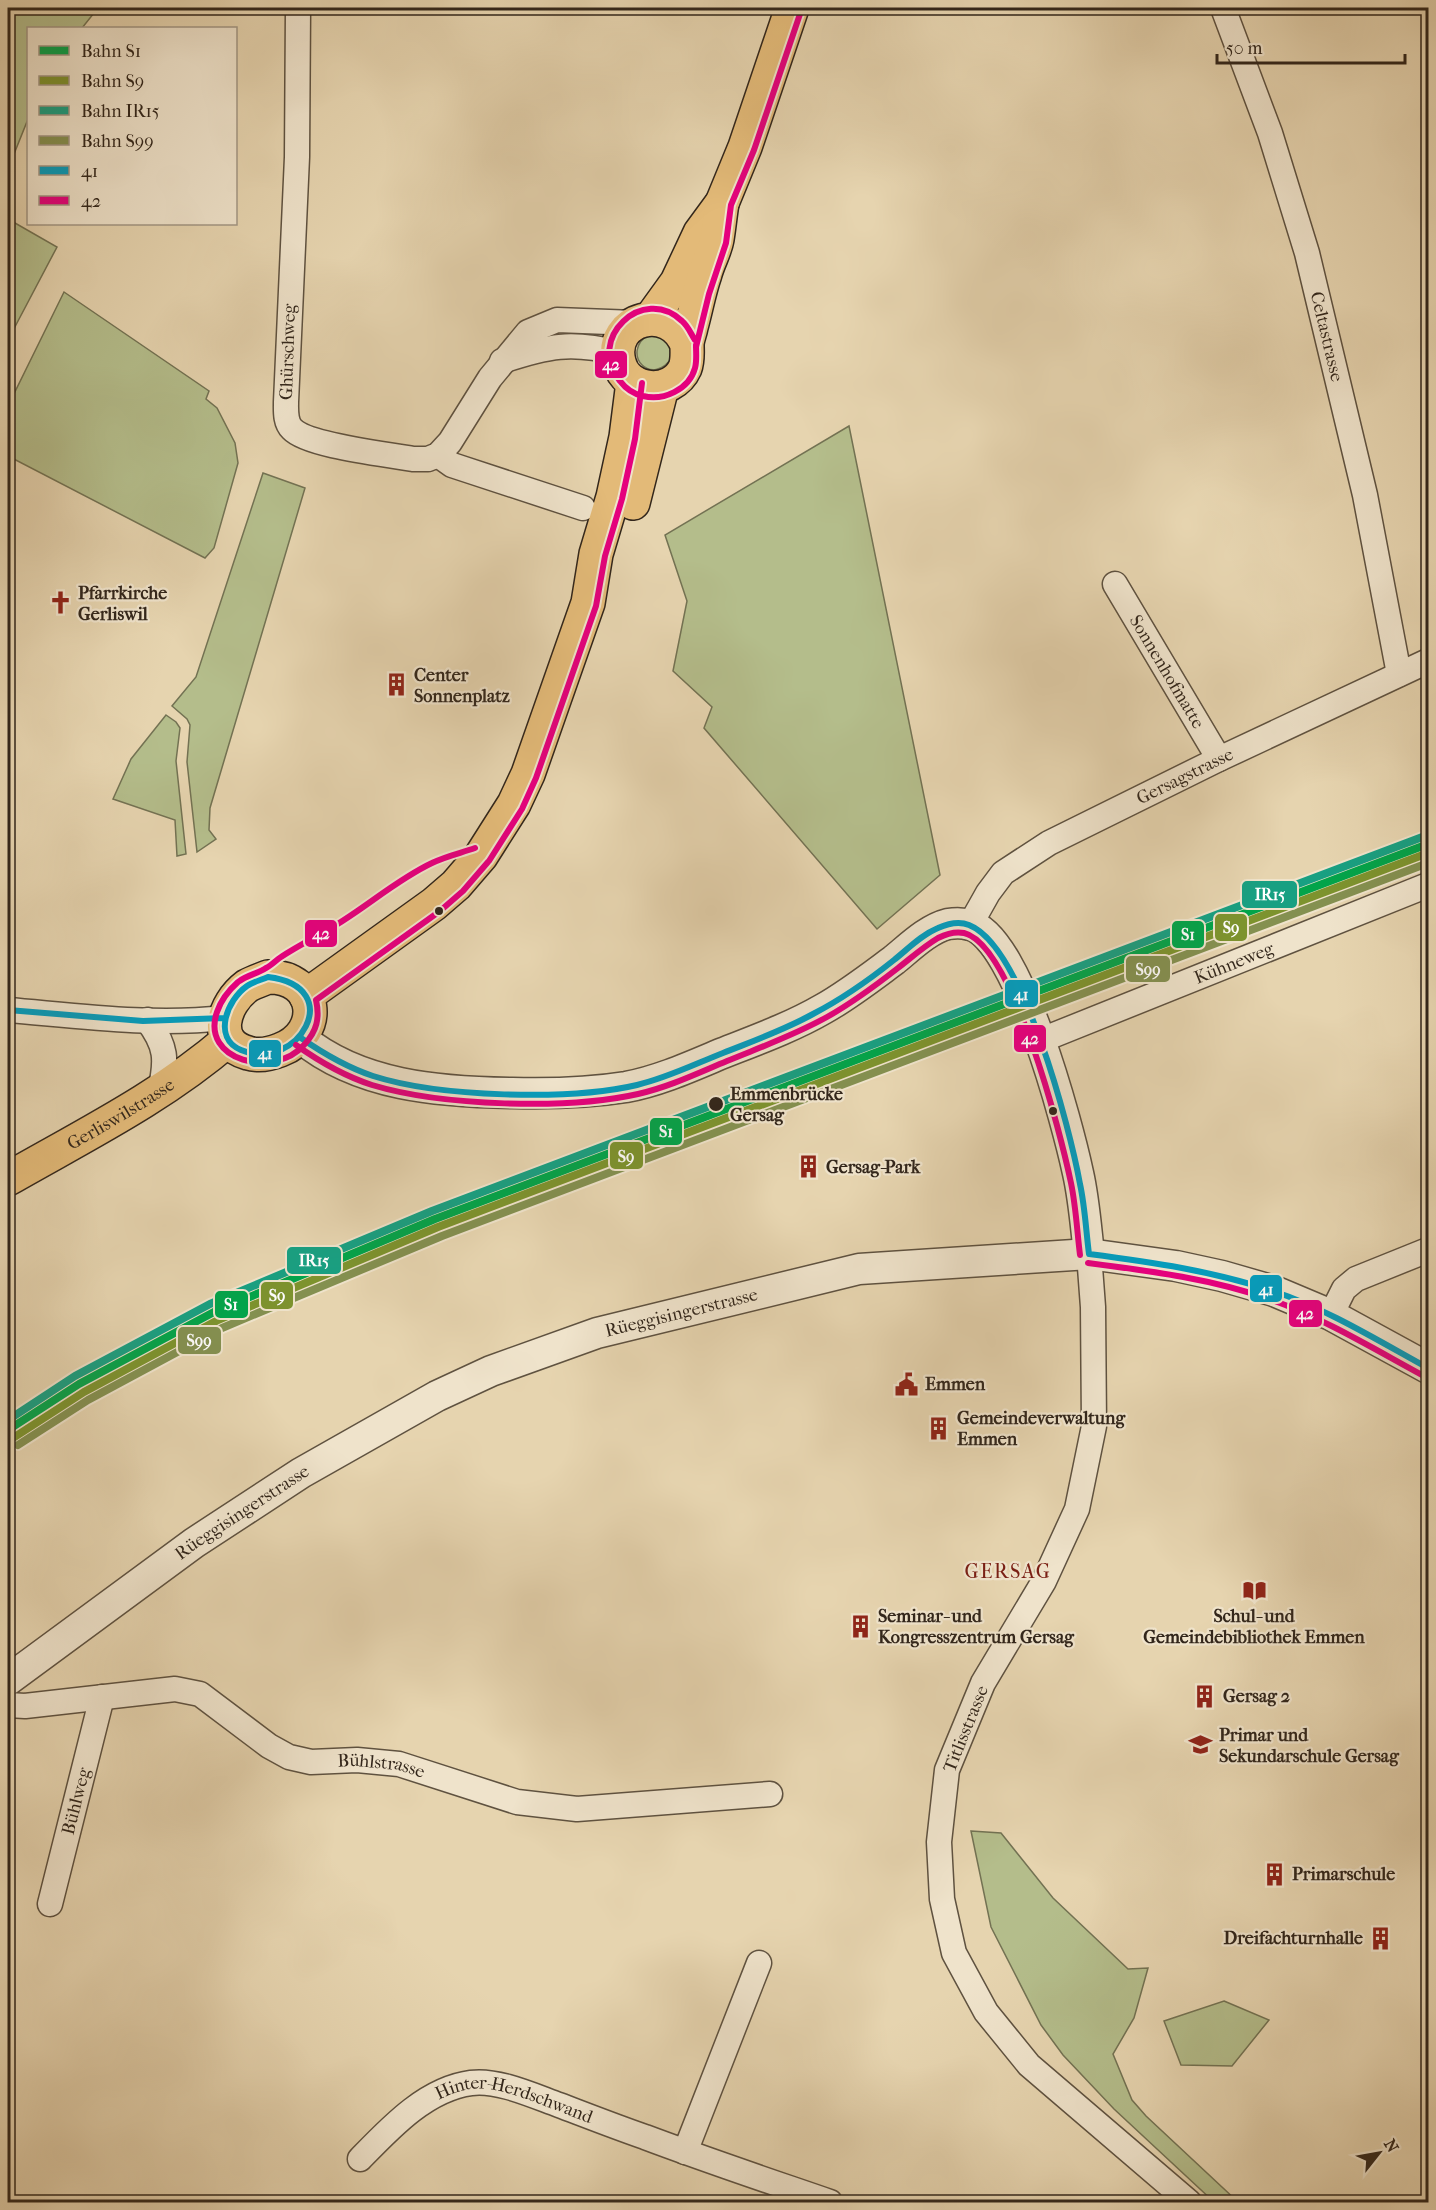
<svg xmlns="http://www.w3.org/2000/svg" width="1436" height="2210" font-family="'IM FELL French Canon',serif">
<rect width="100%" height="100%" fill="#e6d4af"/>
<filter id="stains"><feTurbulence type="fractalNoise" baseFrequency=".00333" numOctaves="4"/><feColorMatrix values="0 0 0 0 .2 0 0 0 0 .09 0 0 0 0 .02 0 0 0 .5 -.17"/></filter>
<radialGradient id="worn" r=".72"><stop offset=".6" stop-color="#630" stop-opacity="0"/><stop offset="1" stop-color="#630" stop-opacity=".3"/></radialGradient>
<path fill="#b4bd8b" stroke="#737253" stroke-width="1.5" d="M8,8H98L82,28H28V119L8,169Z
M8,219L57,247L8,340Z
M64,292L209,391L206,399L217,408L235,443L238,463L214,548L205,558L8,456V406Z
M649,334L667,337L673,356C652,390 619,353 649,334Z
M849,426L940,875L877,929L704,728L712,707L673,671L687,601L665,535Z
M263,473L305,488L210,808L209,830L216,839L197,852L187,762L190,725L187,719L172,706L196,677Z
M166,715L176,722L180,728L176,761L186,854L177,856L175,820L113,799L131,759Z
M971,1831L1001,1833L1053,1898L1128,1969L1148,1968L1134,2018L1113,2054L1132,2100L1146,2116L1238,2202H1214L1114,2109L1063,2055L1041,2025L991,1927Z
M1224,2001L1269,2020L1232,2066L1181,2065L1164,2021Z"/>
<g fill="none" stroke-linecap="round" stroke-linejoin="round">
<defs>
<g id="minor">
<path d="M298,8L297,157L286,402C286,411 285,422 292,429C308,446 387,454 413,459H428L438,455L450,442L490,378L528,332L557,320L635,323"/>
<path id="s1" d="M1223,8L1270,133L1307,253L1365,495L1399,674"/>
<path d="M502,361C548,346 571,341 618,353"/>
<path d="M438,455L452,465L583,508"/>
<path id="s2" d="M1115,584L1219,759"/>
<path id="s3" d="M970,925L988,893L1003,873L1049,843L1219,759L1428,661"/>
<path d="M8,1010C79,1016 152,1026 224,1018"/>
<path d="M147,1020C167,1046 167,1060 160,1091"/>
<path id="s4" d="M1039,1041L1428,885"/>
<path d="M1089,1254L1093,1307L1094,1426L1077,1509L1044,1581L983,1683L947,1770L939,1842L942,1899L954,1953L986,2012L1029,2065L1189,2202"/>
<path d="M1331,1315L1344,1289L1356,1279L1428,1250"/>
<path id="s5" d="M8,1705L25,1706L175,1689L200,1694L269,1746L289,1757L311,1762L357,1760L399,1764L517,1802L577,1809L770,1794"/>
<path id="s6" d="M50,1904L102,1697"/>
<path d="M685,2152L759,1963"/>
<path id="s7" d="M360,2159C390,2128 426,2089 471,2083C497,2079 534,2096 559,2105C588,2116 616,2127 645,2137C706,2160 769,2181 830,2202"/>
</g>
<g id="tertiary">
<path d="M301,1038C359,1086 439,1092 512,1093C550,1094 588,1093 626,1087C659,1081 692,1066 723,1053C756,1040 792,1027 823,1009C848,995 871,977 894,960C910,947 928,929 948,924C954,923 964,923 970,925C1018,936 1068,1126 1078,1173C1084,1199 1086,1228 1089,1254"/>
<path id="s8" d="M8,1680L194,1543L301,1473L437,1396L491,1371L597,1333L859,1269L1089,1254L1176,1266L1222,1276L1274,1291L1331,1315L1428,1368"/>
</g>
<g id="primary">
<path d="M651,318L677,282L700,233L722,203L745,147L792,8"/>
<path d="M687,345C670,301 608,318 619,362C626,393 672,397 685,368C688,360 687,353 687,345C687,339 690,333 691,327C696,309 699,291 705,274C708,262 715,251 717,239C719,227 720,215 722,203"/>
<path d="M633,503L662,387"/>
<path d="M268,977C318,976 325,1033 280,1050C270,1054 258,1056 248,1053C211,1043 223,1004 247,986C254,982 261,980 268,977Z"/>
<path d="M306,996L434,904L456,885L481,856L514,804L528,774L588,603L596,554L613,497L626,437L633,382"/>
<path id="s9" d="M8,1179C83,1136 162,1097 228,1040"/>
</g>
</defs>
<use href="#minor" stroke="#5f5240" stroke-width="27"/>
<use href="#tertiary" stroke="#5f5240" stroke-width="33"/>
<use href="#primary" stroke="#32261b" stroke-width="36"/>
<use href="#minor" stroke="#efe3cb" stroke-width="24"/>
<use href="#tertiary" stroke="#efe3cb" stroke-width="30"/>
<use href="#primary" stroke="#e3ba78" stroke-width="33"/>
<defs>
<path id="bus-1" d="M268,977C349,987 297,1074 241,1050C212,1038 227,1000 247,986C253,982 261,980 268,977Z
M8,1010L143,1021L224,1018
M301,1038C324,1054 346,1067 373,1076C439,1097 569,1101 637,1085C667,1078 695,1064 723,1053C753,1041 784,1030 813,1014C842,999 869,980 894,960C908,949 921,935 938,928C947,924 959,921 969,925C1023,946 1070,1129 1080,1184C1085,1207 1086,1231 1089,1254
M1089,1254C1151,1262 1213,1271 1273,1291C1327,1309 1377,1340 1428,1368"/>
<path id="bus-2" d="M695,340C691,334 688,326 682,321C643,284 585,339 620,381C626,389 633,394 643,396C663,401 689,390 695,368C697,361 696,353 696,345
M696,347L709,294L726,243L731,205L754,150L801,11
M475,848C461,853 446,856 432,863C398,879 369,905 336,925C318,936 299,945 281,957C276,960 272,965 266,968C257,974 247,975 238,982C229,990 221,1000 217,1012C200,1061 274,1079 304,1045C317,1031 320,1018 316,1000L440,911L463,891L488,862
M489,861L522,809L536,778L596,606L605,556L622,499L635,439L642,383
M296,1045C320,1062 344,1076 372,1085C442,1106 567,1110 638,1094C669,1087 698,1073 727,1061C761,1047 795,1035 827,1017C852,1003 875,986 898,968C911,958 923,947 938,938C946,934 955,931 964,933C1013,945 1061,1135 1071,1183C1076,1207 1077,1231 1080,1255
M1088,1263C1150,1271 1213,1279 1272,1300C1325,1319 1374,1349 1424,1376"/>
</defs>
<use href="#bus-1" stroke="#efe3cb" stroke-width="10"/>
<use href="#bus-2" stroke="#efe3cb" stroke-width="10"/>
<use href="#bus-1" stroke="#059cbc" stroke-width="6"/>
<use href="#bus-2" stroke="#e5007d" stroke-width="6"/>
<defs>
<path id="rail-1" d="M8,1430L79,1384L214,1312L435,1219L1428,844"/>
<path id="rail-2" d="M13,1438L84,1392L218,1320L438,1227L1428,853"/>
<path id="rail-3" d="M8,1420L75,1376L210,1304L432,1211L1425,836"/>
<path id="rail-4" d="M18,1445L88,1400L222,1328L442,1236L1428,863"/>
</defs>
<use href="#rail-1" stroke="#efe3cb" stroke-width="12"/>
<use href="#rail-2" stroke="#efe3cb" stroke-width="12"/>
<use href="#rail-3" stroke="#efe3cb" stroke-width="12"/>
<use href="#rail-4" stroke="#efe3cb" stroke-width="12"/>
<use href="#rail-1" stroke="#02a44a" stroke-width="8"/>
<use href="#rail-2" stroke="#7d932e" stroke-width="8"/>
<use href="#rail-3" stroke="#18a082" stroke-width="8"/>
<use href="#rail-4" stroke="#849050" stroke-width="8"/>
</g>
<defs>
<symbol id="church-bare" viewBox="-9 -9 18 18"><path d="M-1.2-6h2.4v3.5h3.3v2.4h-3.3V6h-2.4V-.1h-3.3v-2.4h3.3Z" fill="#8f2418" stroke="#efe3cb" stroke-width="2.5" paint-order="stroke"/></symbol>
<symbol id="building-bare" viewBox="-9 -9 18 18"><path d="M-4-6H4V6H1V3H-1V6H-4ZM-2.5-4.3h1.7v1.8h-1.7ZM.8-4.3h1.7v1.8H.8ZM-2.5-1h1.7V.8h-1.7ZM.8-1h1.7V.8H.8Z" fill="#8f2418" stroke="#efe3cb" stroke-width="2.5" paint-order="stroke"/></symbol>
<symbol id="civic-bare" viewBox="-9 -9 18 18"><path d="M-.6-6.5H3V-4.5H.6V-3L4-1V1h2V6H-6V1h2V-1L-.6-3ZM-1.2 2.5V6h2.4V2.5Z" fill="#8f2418" stroke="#efe3cb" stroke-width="2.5" paint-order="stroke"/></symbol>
<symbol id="library-bare" viewBox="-9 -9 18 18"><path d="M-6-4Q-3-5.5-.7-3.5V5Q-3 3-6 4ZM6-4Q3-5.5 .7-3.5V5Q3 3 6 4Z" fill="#8f2418" stroke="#efe3cb" stroke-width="2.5" paint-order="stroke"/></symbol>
<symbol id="school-bare" viewBox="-9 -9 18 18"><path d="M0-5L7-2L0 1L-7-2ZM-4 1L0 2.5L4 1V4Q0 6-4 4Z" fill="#8f2418" stroke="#efe3cb" stroke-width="2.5" paint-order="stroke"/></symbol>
</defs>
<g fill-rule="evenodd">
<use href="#church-bare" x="44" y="586" width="33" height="33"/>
<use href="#building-bare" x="380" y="668" width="33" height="33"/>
<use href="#building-bare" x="792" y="1150" width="33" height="33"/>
<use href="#civic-bare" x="890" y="1368" width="33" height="33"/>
<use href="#building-bare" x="922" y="1412" width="33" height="33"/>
<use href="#library-bare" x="1238" y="1574" width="33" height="33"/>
<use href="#building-bare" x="844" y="1610" width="33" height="33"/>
<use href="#building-bare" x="1188" y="1680" width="33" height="33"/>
<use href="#school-bare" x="1184" y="1728" width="33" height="33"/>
<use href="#building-bare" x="1258" y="1858" width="33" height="33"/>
<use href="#building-bare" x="1364" y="1922" width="33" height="33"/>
</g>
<g fill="#32261b" stroke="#efe3cb" stroke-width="2">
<circle cx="439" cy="911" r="5"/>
<circle cx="716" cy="1104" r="8"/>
<circle cx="1053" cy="1111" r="5"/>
</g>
<g text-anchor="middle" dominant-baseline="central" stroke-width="4.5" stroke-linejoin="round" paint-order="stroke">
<g font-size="18" fill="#32261b" stroke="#efe3cb">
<text stroke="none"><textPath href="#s1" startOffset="345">Celtastrasse</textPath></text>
<text transform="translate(288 352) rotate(-88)">Ghürschweg</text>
<text stroke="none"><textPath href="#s2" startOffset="102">Sonnenhofmatte</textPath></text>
<text stroke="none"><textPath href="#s3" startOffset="268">Gersagstrasse</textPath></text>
<text stroke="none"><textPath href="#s4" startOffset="210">Kühneweg</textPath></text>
<text stroke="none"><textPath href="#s9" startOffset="130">Gerliswilstrasse</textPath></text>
<text stroke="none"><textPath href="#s8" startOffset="774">Rüeggisingerstrasse</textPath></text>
<text stroke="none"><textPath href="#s8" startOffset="288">Rüeggisingerstrasse</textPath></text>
<text transform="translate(966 1729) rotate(-68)">Titlisstrasse</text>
<text stroke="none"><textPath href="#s5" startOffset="396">Bühlstrasse</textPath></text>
<text stroke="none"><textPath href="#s6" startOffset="106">Bühlweg</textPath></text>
<text stroke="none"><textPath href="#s7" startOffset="182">Hinter-Herdschwand</textPath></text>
</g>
<g font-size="18" font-weight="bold" fill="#32261b" stroke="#efe3cb" text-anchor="start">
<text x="78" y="593">Pfarrkirche<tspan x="78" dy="21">Gerliswil</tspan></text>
<text x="414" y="675">Center<tspan x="414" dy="21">Sonnenplatz</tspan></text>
<text x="826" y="1167">Gersag-Park</text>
<text x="925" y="1384">Emmen</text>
<text x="957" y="1418">Gemeindeverwaltung<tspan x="957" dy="21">Emmen</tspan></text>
<text x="878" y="1616">Seminar- und<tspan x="878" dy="21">Kongresszentrum Gersag</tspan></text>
<text x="1254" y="1616" text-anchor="middle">Schul- und<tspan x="1254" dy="21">Gemeindebibliothek Emmen</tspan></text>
<text x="1223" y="1696">Gersag 2</text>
<text x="1219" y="1735">Primar und<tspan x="1219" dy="21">Sekundarschule Gersag</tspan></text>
<text x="1292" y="1874">Primarschule</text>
<text x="1363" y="1938" text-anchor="end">Dreifachturnhalle</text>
</g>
<g font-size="18" font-weight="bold" fill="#32261b" stroke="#efe3cb" text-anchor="start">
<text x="730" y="1094">Emmenbrücke<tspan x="730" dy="21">Gersag</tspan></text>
</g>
<g font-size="20" letter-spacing="1.5" fill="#7a1f14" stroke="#efe3cb">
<text x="1008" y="1571">GERSAG</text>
</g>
</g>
<g stroke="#efe3cb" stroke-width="2">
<rect x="594" y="350" width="34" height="29" rx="6" fill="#e5007d"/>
<rect x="1241" y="880" width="57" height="29" rx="6" fill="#18a082"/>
<rect x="1214" y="913" width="34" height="29" rx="6" fill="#7d932e"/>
<rect x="304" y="919" width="34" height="29" rx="6" fill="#e5007d"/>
<rect x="1171" y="920" width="34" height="29" rx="6" fill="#02a44a"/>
<rect x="1125" y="955" width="46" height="28" rx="6" fill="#849050"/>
<rect x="1004" y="979" width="35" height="29" rx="6" fill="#059cbc"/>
<rect x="1013" y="1024" width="34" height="29" rx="6" fill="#e5007d"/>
<rect x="248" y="1039" width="34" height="29" rx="6" fill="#059cbc"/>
<rect x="649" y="1117" width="34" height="29" rx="6" fill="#02a44a"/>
<rect x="609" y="1141" width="35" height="29" rx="6" fill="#7d932e"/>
<rect x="286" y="1246" width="56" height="29" rx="6" fill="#18a082"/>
<rect x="1249" y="1274" width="34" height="29" rx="6" fill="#059cbc"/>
<rect x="260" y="1281" width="34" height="29" rx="6" fill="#7d932e"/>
<rect x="214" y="1290" width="35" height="29" rx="6" fill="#02a44a"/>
<rect x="1288" y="1299" width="35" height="29" rx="6" fill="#e5007d"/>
<rect x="177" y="1326" width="45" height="29" rx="6" fill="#849050"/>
</g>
<g font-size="16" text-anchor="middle" font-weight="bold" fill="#fff">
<text x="611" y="370">42</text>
<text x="1270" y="900">IR15</text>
<text x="1231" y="933">S9</text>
<text x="321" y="939">42</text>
<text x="1188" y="940">S1</text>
<text x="1148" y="975">S99</text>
<text x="1021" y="1000">41</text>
<text x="1030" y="1044">42</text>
<text x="265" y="1059">41</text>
<text x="666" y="1137">S1</text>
<text x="626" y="1162">S9</text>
<text x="314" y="1266">IR15</text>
<text x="1266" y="1295">41</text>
<text x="277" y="1301">S9</text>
<text x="231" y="1310">S1</text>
<text x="1305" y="1319">42</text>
<text x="199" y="1346">S99</text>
</g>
<rect width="1436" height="2210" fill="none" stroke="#e6d4af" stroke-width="30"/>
<rect x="9" y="9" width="1418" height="2192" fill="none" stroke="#32261b" stroke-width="3"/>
<rect x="15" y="15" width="1406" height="2180" fill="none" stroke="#32261b" stroke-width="1.5"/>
<rect x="27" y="27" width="210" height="198" fill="#efe3cb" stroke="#a39785" stroke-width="1.5"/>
<rect x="39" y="46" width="30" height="9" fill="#02a44a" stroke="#a39785" stroke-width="1.5"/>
<text x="81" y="57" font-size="18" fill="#32261b">Bahn S1</text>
<rect x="39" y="76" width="30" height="9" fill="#7d932e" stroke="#a39785" stroke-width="1.5"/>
<text x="81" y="87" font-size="18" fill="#32261b">Bahn S9</text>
<rect x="39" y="106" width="30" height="9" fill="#18a082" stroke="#a39785" stroke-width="1.5"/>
<text x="81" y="117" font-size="18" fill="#32261b">Bahn IR15</text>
<rect x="39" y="136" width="30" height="9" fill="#849050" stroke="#a39785" stroke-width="1.5"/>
<text x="81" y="147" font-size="18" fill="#32261b">Bahn S99</text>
<rect x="39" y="166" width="30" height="9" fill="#059cbc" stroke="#a39785" stroke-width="1.5"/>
<text x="81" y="177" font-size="18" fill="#32261b">41</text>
<rect x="39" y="196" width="30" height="9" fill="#e5007d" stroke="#a39785" stroke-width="1.5"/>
<text x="81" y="207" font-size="18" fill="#32261b">42</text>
<g transform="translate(1379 2153) rotate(59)" stroke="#efe3cb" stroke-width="4.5" paint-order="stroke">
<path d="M0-4.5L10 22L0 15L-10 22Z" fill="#32261b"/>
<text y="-9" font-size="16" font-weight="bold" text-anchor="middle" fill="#32261b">N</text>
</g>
<path d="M1217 54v9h188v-9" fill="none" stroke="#32261b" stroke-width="3"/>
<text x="1226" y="54" font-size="18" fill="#32261b" stroke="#efe3cb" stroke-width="4.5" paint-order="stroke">50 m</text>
<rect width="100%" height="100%" filter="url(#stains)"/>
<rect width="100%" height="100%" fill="url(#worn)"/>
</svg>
